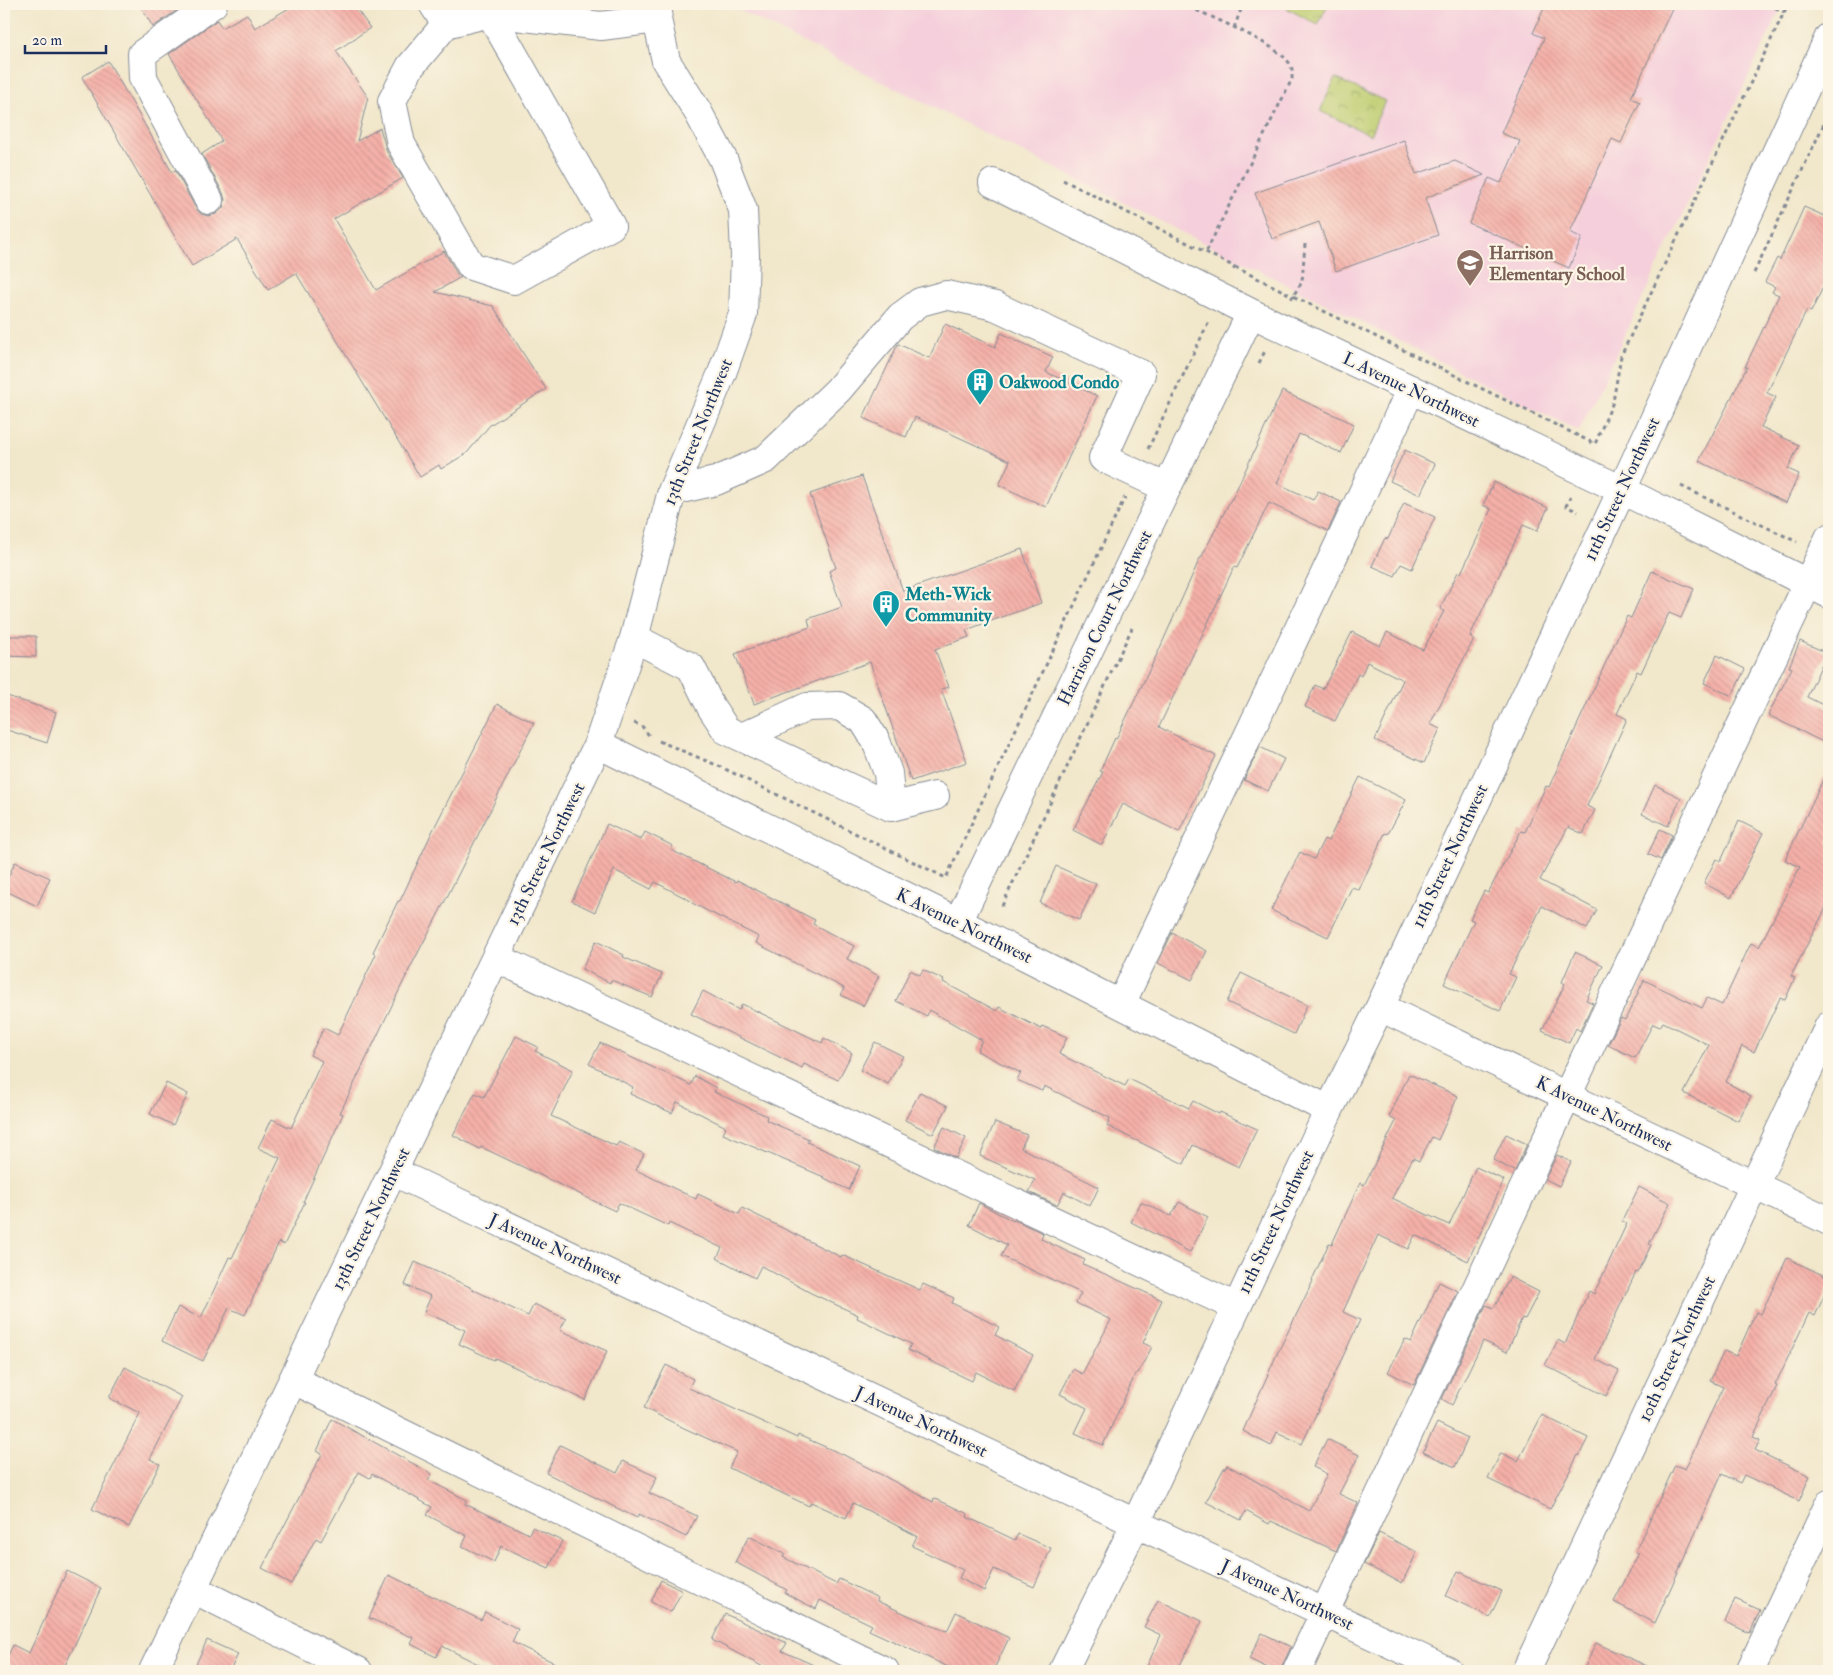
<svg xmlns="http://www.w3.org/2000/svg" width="1833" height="1675" font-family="'IM FELL Double Pica',serif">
<defs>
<pattern id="park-crowns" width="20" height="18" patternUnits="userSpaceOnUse" patternTransform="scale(1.25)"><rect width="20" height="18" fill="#becc6e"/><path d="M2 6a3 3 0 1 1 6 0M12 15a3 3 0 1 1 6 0" fill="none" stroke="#9aa65e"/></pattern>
<pattern id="building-back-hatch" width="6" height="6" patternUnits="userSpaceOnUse" patternTransform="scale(1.25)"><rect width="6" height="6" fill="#f5b0a8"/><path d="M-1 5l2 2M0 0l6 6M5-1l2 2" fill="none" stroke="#d19893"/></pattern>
</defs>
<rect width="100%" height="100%" fill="#fcf5e5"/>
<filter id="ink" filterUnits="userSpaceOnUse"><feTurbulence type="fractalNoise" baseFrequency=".02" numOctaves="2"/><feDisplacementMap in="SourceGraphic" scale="10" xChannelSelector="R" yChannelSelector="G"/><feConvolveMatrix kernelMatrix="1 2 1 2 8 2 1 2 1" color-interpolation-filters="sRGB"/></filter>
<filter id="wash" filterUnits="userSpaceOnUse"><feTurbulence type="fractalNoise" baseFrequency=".0096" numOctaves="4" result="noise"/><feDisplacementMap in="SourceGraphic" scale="20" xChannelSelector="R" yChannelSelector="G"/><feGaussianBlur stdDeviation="1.12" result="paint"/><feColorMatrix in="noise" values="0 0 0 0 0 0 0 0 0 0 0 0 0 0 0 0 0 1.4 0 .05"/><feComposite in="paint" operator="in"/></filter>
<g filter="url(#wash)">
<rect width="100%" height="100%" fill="#f1e7cb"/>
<path fill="#f5cfdb" d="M727,4H1783L1579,431Z"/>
<path fill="url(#park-crowns)" stroke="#6c7e66" d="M1285,4H1328L1318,25L1288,9Z
M1335,78L1385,101L1370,135L1320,111Z"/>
<g id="blocks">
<path fill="url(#building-back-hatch)" d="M139,4H186L153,27Z
M296,4H353L370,28L336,51L368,97L357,141L380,128L387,152L403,178L334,219L376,290L444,251L457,274L461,277L435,292L493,306L546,389L490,425L467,453L441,469L439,465L420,477L296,273L268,290L237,239L192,266L82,77L108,61L172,172L175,170L195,207L201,214L208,216L216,214L223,208L225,200L223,193L202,154L222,141L169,54L217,20L222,28L247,14L255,28Z
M1546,4H1674L1631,98L1640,102L1621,143L1612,139L1570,232L1582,238L1569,268L1469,223L1489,178L1501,183L1520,141L1501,133L1544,38L1533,33Z
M1404,140L1416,174L1455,161L1484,175L1425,198L1438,235L1336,271L1319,222L1272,239L1255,193Z
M1804,207L1829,218V275L1811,312L1807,310L1767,393L1776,397L1761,427L1799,445L1788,469L1799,474L1786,503L1699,461L1747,367H1745L1779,295L1772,292L1775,287L1765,282L1777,258L1780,260Z
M945,324L995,347L1001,333L1053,357L1046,372L1097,396L1046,507L999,485L1010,461L915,417L906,437L863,418L898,344L929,358Z
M1282,391L1354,424L1341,453L1299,434L1277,483L1313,500L1318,491L1341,502L1328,531L1269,503L1237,568L1234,567L1159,727L1216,756L1179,832L1123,804L1102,845L1073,830L1103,772L1100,771L1115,738L1116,739L1159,650L1200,558H1201L1231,499H1232Z
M1405,450L1435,464L1420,495L1390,481Z
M862,476L903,591L1022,549L1041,603L966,630L969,637L935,649L949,687L941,689L967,762L911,781L870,662L754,704L735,654L810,627L808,619L842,607L829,571L836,568L810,494Z
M1494,482L1548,508L1537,531L1523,525L1470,636L1474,639L1430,724L1440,729L1424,763L1375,740L1403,680L1367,662L1361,676L1358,674L1335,721L1305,707L1315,685L1323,689L1352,632L1380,646L1387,632L1423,650L1444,611L1440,609L1458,572L1461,573L1491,509L1483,505Z
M1404,503L1435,517L1412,569L1401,564L1395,576L1372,566L1385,538L1388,539Z
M1652,571L1694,589L1681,618L1669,613L1641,673L1637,671L1617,714L1627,719L1587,806L1595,810L1583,834L1568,827L1540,880L1597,910L1587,929L1542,906L1509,974L1516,977L1500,1011L1444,984L1474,921L1470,919L1484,891L1488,893L1521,831L1525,832L1546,786L1549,787L1627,616L1631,618Z
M4,636H36V657L4,656Z
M1800,641L1827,653L1807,697L1829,708V745L1768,715L1792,668L1789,667Z
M1717,655L1745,669L1732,696L1704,683Z
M4,695L56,712L47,743L4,729Z
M497,704L534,723L444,903L409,970L340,1113L343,1114L303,1202H305L284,1245L279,1242L245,1315L229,1308L203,1361L162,1341L178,1307L201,1318L229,1257L232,1258L280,1158L258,1148L272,1119L291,1128L322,1061L310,1055L324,1028L338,1035L376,954L373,952L398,901H400L432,832Z
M1260,747L1284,759L1268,791L1244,780Z
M1829,767V902L1791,976L1795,978L1785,1000L1780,998L1754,1052L1742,1046L1726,1082L1751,1096L1738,1121L1684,1093L1709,1045L1663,1022L1660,1027L1653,1024L1635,1058L1608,1045L1621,1018L1625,1020L1644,980L1702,1008L1707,998L1722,1005L1751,943L1759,947L1800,867L1785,860Z
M1360,777L1406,800L1388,834L1385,833L1359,890L1352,887L1328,937L1271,910L1300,852L1314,859L1324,839L1328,841Z
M1655,785L1681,798L1668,826L1642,814Z
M1739,821L1763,833L1731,898L1704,883L1716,859L1721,861Z
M607,824L641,840L645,832L673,846L671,850L736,882L737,880L815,920L813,924L854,946L847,959L879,976L863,1006L841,995L844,988L756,943L759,937L690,902L691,901L655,882L651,889L614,870L595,912L572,901Z
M1660,829L1672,835L1661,860L1648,854Z
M15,862L50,878L37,906L4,890V886Z
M1056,866L1096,884L1079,920L1040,903Z
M1172,933L1207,951L1192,980L1158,963Z
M596,941L624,955L623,957L662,974L652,997L611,980L610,983L582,969Z
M1575,952L1603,965L1586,1000L1593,1003L1580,1031L1576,1028L1569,1043L1542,1030L1565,984L1562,982Z
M910,970L920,975L923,970L944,980L943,982L997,1011L999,1007L1041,1029L1042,1026L1067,1037L1059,1054L1125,1086L1129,1079L1189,1108L1193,1101L1219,1114L1220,1112L1257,1129L1239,1167L1193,1145L1184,1164L1107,1126L1110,1118L1044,1086L1042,1091L1017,1080L1021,1073L977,1051L982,1040L929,1010L927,1016L896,1001Z
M1241,973L1307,1005L1294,1034L1227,1002Z
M703,991L739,1010L742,1004L822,1043L824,1038L852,1053L838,1080L804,1064L802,1068L691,1014Z
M516,1036L538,1047L535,1051L573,1070L551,1116L616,1146L619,1142L644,1154L636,1170L696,1199L698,1194L739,1214L742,1208L841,1257L842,1255L920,1290L923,1284L954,1298L952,1303L999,1327L995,1335L1033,1355L1014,1391L976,1372L972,1381L908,1350L911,1344L857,1318L858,1315L811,1293L761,1266L755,1278L717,1258L722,1248L669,1223L668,1226L619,1203L615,1211L481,1147L480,1149L453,1135L475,1093L484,1097Z
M875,1042L903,1056L888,1084L860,1070Z
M600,1043L691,1085L695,1076L716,1088L714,1092L767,1116L766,1120L809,1139L807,1142L860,1166L849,1190L824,1178V1177L723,1134L726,1127L677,1102L672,1113L630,1094L633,1087L589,1064Z
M1409,1074L1458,1096L1438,1140L1432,1137L1419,1161L1413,1158L1392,1198L1449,1225L1476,1167L1504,1180L1468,1261L1415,1235L1408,1249L1378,1235L1343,1312L1360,1320L1302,1444L1277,1432L1271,1446L1243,1431L1276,1356L1313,1281L1312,1280L1329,1243L1332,1244L1360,1183L1364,1185L1396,1121L1389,1117Z
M166,1083L188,1094L173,1125L150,1114Z
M920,1092L948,1106L933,1134L905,1120Z
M995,1122L1027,1135L1021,1148L1099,1187L1090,1206L1064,1192L1057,1205L1029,1192L1035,1180L980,1156Z
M944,1127L966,1138L956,1158L934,1147Z
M1506,1134L1527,1144L1515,1171L1493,1160Z
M1557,1155L1571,1162L1559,1186L1545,1179Z
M1639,1187L1670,1203L1649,1244L1651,1245L1638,1273L1636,1272L1595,1359L1619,1371L1606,1396L1545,1365L1558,1340L1565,1344L1589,1291L1594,1294L1627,1223L1622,1221Z
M1141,1202L1171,1216L1179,1202L1208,1217L1190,1252L1131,1222Z
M979,1203L1013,1221L1014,1220L1043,1233L1041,1239L1085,1260L1083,1264L1162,1300L1143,1343L1152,1347L1138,1373H1136L1103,1445L1075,1433L1087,1408L1060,1394L1073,1369L1082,1374L1111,1320L1076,1303L1081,1293L1001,1256L1007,1245L969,1225Z
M1787,1258L1829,1278V1285L1815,1316L1809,1313L1775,1385L1777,1386L1753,1437L1760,1440L1755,1450L1810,1476L1799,1501L1744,1475L1740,1483L1722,1474L1655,1623L1614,1602L1639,1553L1635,1552L1675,1465L1685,1469L1723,1387L1710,1381L1724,1351L1736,1356L1756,1312L1761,1314Z
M415,1262L470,1287V1288L528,1316L534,1304L566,1319L560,1330L607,1351L585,1400L495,1358L494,1360L459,1344L465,1330L424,1312L431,1296L405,1285Z
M1510,1277L1539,1292L1525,1319L1522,1318L1507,1352L1483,1341L1452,1405L1442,1399L1486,1305L1494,1308Z
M1439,1282L1458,1291L1414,1385L1388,1372L1405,1339L1411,1342Z
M666,1365L693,1379L689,1388L797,1438L798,1435L844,1455L933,1502L934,1498L968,1514L967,1517L1015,1540L1018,1534L1051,1548L1034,1587L994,1569L984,1591L959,1578L963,1570L912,1546L917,1536L853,1503L846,1518L811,1502L809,1506L729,1468L737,1452L684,1428L644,1408Z
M125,1367L182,1397L150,1459L160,1464L129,1527L92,1509L140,1413L109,1398Z
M1542,1415L1588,1438L1579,1456L1578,1455L1550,1509L1488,1479L1501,1453L1518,1461Z
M332,1419L432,1474L428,1480L467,1500L465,1504L529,1534L532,1527L562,1541L549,1568L501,1546L494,1562L462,1546L467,1536L427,1515L432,1507L372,1474L370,1478L359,1472L321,1541L316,1538L291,1584L262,1568L322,1454L317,1451Z
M1437,1423L1468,1438L1455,1467L1423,1452Z
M1327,1439L1359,1455L1339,1494L1358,1503L1336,1551L1271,1521L1269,1524L1246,1511L1241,1520L1206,1502L1224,1468H1225L1227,1465L1309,1511L1327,1474L1313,1467Z
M560,1445L617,1473L623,1461L657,1477L649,1493L697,1516L686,1537L639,1514L637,1518L546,1473Z
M1379,1533L1417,1552L1402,1583L1364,1564Z
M749,1536L785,1554L783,1557L836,1584L839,1579L878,1598L877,1601L930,1625L947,1631L956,1612L1009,1638L993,1671H957L869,1630L872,1625L820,1600L816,1609L785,1593L787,1590L735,1562Z
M67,1571L101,1588L63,1670L64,1671H4V1664L13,1645L29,1653Z
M1458,1571L1502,1591L1490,1617L1446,1596Z
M389,1575L481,1620L485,1612L518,1629L512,1642L571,1671H492L442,1646L436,1657L411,1644L414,1638L369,1618Z
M661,1580L682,1591L671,1612L651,1602Z
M1735,1599L1760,1610L1750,1633L1725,1622Z
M1158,1600L1202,1621L1177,1671H1145L1161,1635L1144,1627Z
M725,1614L787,1643L782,1651L827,1671H771L712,1640Z
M1262,1633L1291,1647L1283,1664L1282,1671H1274L1249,1659Z
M207,1640L238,1654L230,1671H193Z
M1596,1643L1658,1671H1583Z"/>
</g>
</g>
<g filter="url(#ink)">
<use href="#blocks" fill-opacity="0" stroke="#868b94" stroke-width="1"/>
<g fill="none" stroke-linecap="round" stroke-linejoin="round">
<defs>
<path id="minor" d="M433,4L446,24
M490,13L611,226L514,280L471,266L401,144L392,101L410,67L446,24L490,13L601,26L657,19
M993,183L1251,313L1622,490L1829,594
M209,200L143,78L142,54L213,4
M672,491L716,481L766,459L838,390L900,317L920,302L946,295L995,306L1141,374L1103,458L1167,488
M634,638L691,667L711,707L726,730L891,807L935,796
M742,737L807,707L839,706L863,720L876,741L888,773L891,807
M598,744L958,922L1329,1110
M958,922L1251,313
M496,958L1236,1307
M1121,1004L1339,544L1411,389
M1380,1007L1829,1221
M394,1172L1448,1671
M294,1380L885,1671
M193,1589L358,1671
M153,1671L598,744L634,638L672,491L722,373L743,314L745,255L743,210L723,159L698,112L666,61L657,19L659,4
M1063,1671L1136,1523L1329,1110L1380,1007L1622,490L1829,37
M1297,1671L1829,538
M1526,1671L1829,1026
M1750,1671L1829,1504"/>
</defs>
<use href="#minor" stroke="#868b94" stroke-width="30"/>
<path stroke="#868b94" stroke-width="3" stroke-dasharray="4 4" stroke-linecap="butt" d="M1182,4C1207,15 1278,44 1290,64C1293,68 1292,74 1292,79L1206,252
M1768,4L1784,12
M1234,28L1243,4
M1063,180L1235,267L1232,272
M1305,244L1302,282L1293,296L1595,444L1613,402L1621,356L1788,4
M1235,267L1293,296L1290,301
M1754,273L1829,113
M1259,363L1266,349
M1148,449L1209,321
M1681,486L1797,542
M1571,496L1566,506L1578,512
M634,723L641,725L651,738
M659,741L721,767L946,878L1125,497
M1002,906L1132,628"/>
<use href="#minor" stroke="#fff" stroke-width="28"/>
</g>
</g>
<defs>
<symbol id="school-pin" viewBox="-11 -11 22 30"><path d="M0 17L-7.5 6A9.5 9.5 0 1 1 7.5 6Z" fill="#8d6e63" stroke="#fcf5e5"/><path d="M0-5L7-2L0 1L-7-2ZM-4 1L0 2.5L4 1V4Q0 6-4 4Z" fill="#fff"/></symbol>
<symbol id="building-pin" viewBox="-11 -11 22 30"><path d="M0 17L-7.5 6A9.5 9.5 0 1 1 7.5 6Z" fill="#0f9aa8" stroke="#fcf5e5"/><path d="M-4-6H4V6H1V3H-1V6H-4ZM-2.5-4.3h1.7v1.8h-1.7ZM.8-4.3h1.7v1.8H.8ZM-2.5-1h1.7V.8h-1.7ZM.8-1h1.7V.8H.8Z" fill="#fff"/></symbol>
</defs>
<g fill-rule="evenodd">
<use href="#school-pin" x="1454" y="247" width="32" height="43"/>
<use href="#building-pin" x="964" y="366" width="32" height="43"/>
<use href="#building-pin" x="870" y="588" width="32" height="43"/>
</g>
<g text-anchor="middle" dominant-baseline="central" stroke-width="4.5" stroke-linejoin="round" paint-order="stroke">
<g font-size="18" font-weight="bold" fill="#785e54" stroke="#fcf5e5" text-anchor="start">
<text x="1489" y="253">Harrison<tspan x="1489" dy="21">Elementary School</tspan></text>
</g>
<g font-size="18" font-weight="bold" fill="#0d838f" stroke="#fcf5e5" text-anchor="start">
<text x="999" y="382">Oakwood Condo</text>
<text x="905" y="594">Meth-Wick<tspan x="905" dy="21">Community</tspan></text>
</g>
<g font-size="18" fill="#1b2f5e" stroke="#fcf5e5">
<text transform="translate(1411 390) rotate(26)">L Avenue Northwest</text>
<text transform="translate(698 432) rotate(-68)">13th Street Northwest</text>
<text transform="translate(1622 489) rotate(-65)">11th Street Northwest</text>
<text transform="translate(1105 618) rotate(-64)">Harrison Court Northwest</text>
<text transform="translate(546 854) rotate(-64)">13th Street Northwest</text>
<text transform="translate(1450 856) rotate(-65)">11th Street Northwest</text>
<text transform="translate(964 926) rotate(26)">K Avenue Northwest</text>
<text transform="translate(1604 1114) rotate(26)">K Avenue Northwest</text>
<text transform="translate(371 1219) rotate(-64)">13th Street Northwest</text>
<text transform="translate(1276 1222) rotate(-65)">11th Street Northwest</text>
<text transform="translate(555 1249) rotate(25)">J Avenue Northwest</text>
<text transform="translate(1677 1349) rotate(-65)">10th Street Northwest</text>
<text transform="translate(921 1422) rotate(25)">J Avenue Northwest</text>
<text transform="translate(1287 1595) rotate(25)">J Avenue Northwest</text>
</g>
</g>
<rect width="1833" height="1675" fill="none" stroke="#fcf5e5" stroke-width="20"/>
<path d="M25 45v8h81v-8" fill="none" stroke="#1b2f5e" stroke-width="2.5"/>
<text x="32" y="45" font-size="15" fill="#1b2f5e" stroke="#fcf5e5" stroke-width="4" paint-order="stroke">20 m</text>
</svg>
